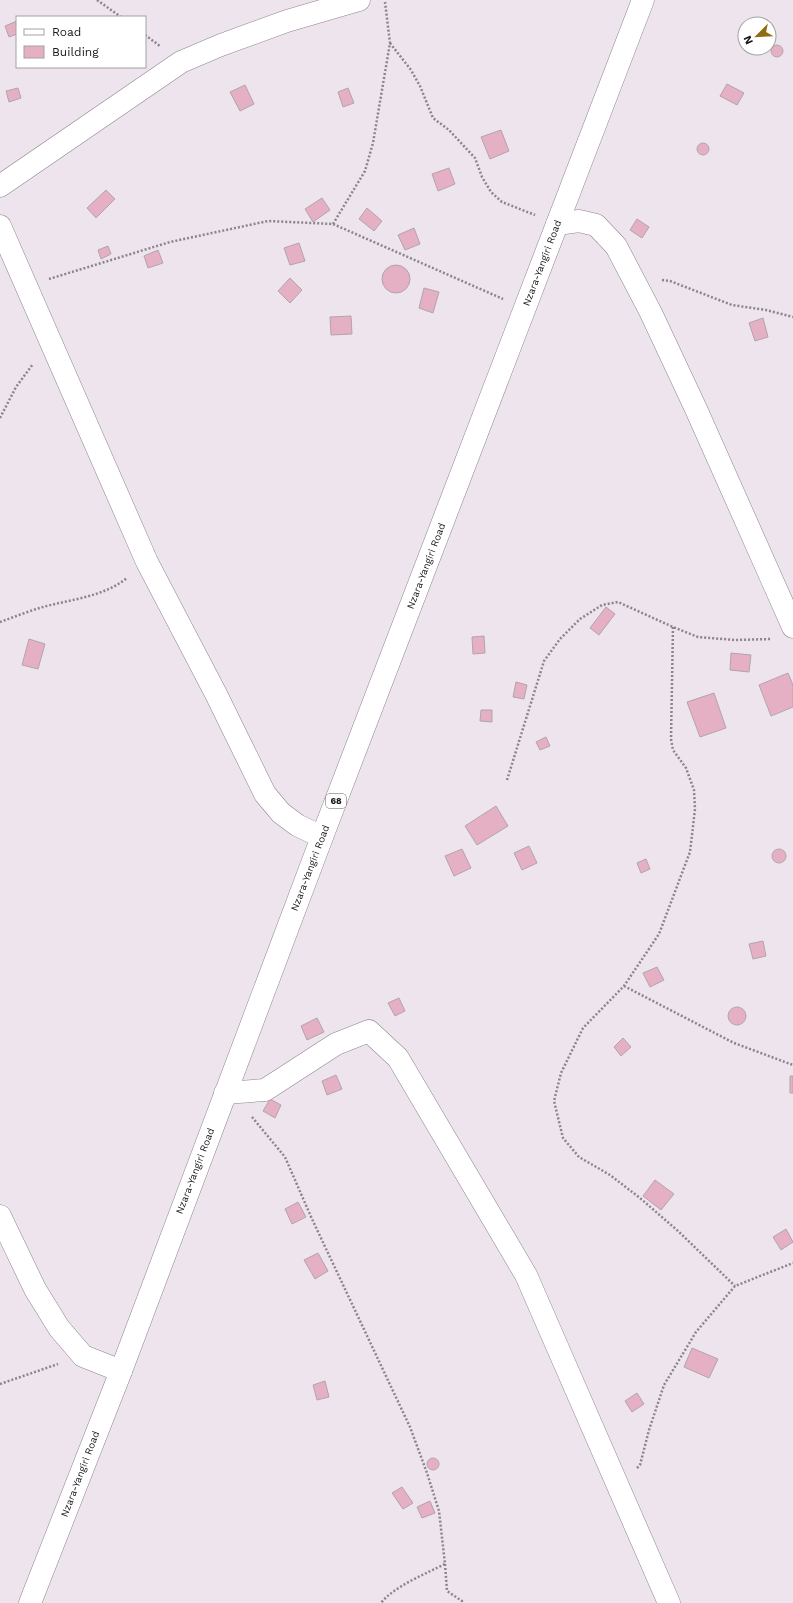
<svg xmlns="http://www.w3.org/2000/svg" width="793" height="1603" font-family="'Work Sans',sans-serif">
<rect width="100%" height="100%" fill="#ede4ee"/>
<path fill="#e5afc4" stroke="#b2a5aa" d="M17,21V34L9,37L5,26Z
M771 51a6 6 0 1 1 12 0a6 6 0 1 1-12 0Z
M727,84L744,93L737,105L720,96Z
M245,85L254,104L240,111L230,92Z
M18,88L21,98L9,102L6,91Z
M348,88L354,103L343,107L338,92Z
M501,130L509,151L490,159L481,137Z
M697 149a6 6 0 1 1 12 0a6 6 0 1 1-12 0Z
M449,168L455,184L438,191L432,174Z
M106,190L115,199L96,218L87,208Z
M322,198L330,210L313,222L305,209Z
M367,208L382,221L374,231L359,219Z
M637,219L649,227L642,238L630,230Z
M414,228L420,244L405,250L398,235Z
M299,243L305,261L290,265L284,248Z
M108,246L111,254L101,259L98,250Z
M158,250L163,263L148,268L144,256Z
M382 279a14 14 0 1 1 28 0a14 14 0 1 1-28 0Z
M290,278L302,290L290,303L278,291Z
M424,288L439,292L433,313L419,308Z
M351,316L352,334L331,335L330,317Z
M763,318L768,337L755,341L749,323Z
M606,607L615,614L599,635L590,628Z
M484,636L485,653L473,654L472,637Z
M29,639L45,644L38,669L22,665Z
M731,653L751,655L749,672L730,670Z
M788,673L793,685V707L771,716L759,685Z
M516,682L527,685L524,699L513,697Z
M714,693L726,728L700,737L687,702Z
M481,710H492V722L480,721Z
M546,737L550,746L540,750L536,742Z
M496,806L508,826L477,845L465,826Z
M529,846L537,863L522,870L514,853Z
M462,849L471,868L454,876L445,856Z
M772 856a7 7 0 1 1 14 0a7 7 0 1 1-14 0Z
M646,859L650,869L641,873L637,863Z
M763,941L766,956L753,959L749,944Z
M657,967L664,980L650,987L643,973Z
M399,998L405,1011L395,1016L388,1003Z
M728 1016a9 9 0 1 1 18 0a9 9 0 1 1-18 0Z
M317,1018L324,1032L307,1040L301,1026Z
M623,1038L631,1047L621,1056L614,1047Z
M336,1075L342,1089L327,1095L322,1081Z
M790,1076H793V1093H790Z
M270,1099L281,1105L275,1118L263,1111Z
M655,1180L674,1194L661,1210L643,1196Z
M298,1202L306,1217L292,1224L285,1209Z
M786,1229L793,1242L781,1250L773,1237Z
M318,1253L328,1271L315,1279L304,1260Z
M692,1348L718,1359L709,1378L684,1367Z
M325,1381L329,1397L317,1400L313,1385Z
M637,1393L644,1404L632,1412L625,1401Z
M427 1464a6 6 0 1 1 12 0a6 6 0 1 1-12 0Z
M402,1487L413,1503L403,1509L392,1493Z
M430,1501L435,1513L422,1518L417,1507Z"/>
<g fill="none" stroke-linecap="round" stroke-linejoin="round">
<defs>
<path id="minor" d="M0,186L181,62L221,45L287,21L359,0
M557,224L579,221L596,225L616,246L651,313L696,409L793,627
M0,226L147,562L216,694L265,794L281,813L297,825L322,837
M225,1093L265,1090L336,1044L369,1031L398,1058L526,1275L669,1603
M0,1216L35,1289L59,1328L83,1356L121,1371"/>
<path id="primary" d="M30,1603L121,1371L322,837L643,0"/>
</defs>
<use href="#minor" stroke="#8d858e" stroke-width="23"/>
<use href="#primary" stroke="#8d858e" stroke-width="23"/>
<path stroke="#8a848b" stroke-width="2.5" stroke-dasharray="2 2" stroke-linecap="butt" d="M97,0L121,17
M145,35L160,46
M390,43L411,70L420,86L433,118L449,130L475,158L482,177L491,192L502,202L535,215
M333,224L365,171L373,143L390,43L385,2
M49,279L170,242L268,221L333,224L503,299
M662,280L670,281L732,305L766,310L793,317
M0,418L16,387L33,364
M0,622C14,617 29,611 43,607C72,599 103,597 127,578
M673,627L671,739L673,750L686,768L694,790L695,809L690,852L659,934L624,986L583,1028L561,1073L554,1101L563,1138L579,1157L610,1175L640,1198L678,1231L735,1286
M507,780L544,661L560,639L580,619L602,605L618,602L673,627L698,637L735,640L771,639
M624,986L734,1043L793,1065
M252,1117L285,1157L312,1219L410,1427L427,1473L439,1511L445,1564C427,1573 393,1587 381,1603
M0,1384L58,1364
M637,1468L640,1465L649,1430L664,1385L696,1332L735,1286L793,1263
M445,1564L447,1591L462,1601L461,1603"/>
<use href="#minor" stroke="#fff" stroke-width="22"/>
<use href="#primary" stroke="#fff" stroke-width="22"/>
</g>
<g text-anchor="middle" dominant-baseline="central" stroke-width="3.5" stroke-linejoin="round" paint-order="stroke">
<rect fill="#fff" stroke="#5e5c5f" stroke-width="1" x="326" y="794" width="20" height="14" rx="3"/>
<g font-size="9" font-weight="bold" fill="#19161a">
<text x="336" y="801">68</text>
</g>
<g font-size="10" fill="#19161a" stroke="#fff">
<text transform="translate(542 263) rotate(-69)">Nzara-Yangiri Road</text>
<text transform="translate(426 566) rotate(-69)">Nzara-Yangiri Road</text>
<text transform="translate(310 868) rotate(-69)">Nzara-Yangiri Road</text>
<text transform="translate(195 1171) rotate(-69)">Nzara-Yangiri Road</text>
<text transform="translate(80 1474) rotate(-69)">Nzara-Yangiri Road</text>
</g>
</g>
<rect x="16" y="16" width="130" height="52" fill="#ffffff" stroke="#a3a2a3"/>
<rect x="24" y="29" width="20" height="6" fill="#ffffff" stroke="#a3a2a3"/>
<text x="52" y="36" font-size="12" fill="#19161a">Road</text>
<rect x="24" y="46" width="20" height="12" fill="#e5afc4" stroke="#a3a2a3"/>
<text x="52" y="56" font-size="12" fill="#19161a">Building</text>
<g transform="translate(757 36) rotate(246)"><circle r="19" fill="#ffffff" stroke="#a3a2a3"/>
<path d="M0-3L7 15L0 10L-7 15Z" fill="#926c13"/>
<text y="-6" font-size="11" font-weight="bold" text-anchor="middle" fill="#19161a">N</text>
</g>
</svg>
